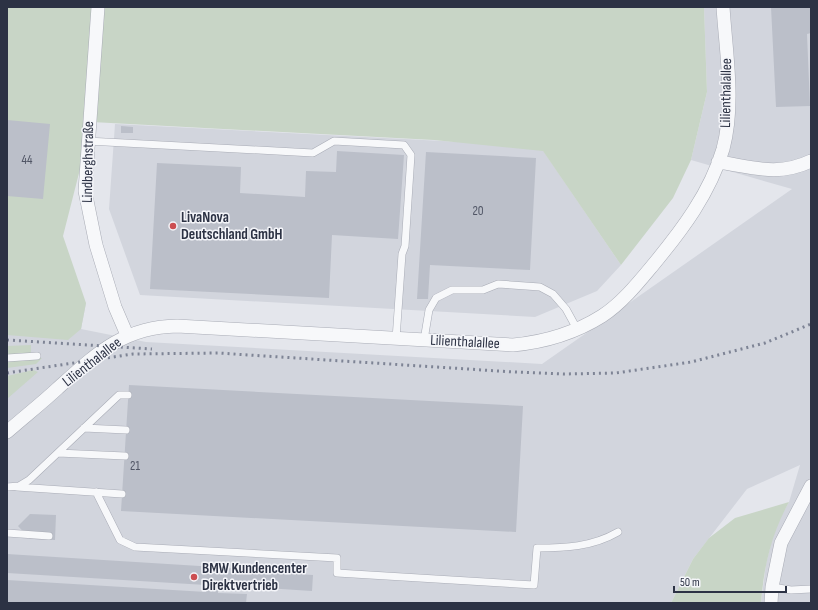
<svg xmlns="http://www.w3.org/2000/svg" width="818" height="610" font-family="'Sofia Sans Condensed',sans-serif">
<rect width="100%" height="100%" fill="#e4e6ec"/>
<path fill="#d2d5dd" d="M704,7H811V603H761L766,564L772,539L777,523L789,502L800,465L747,489L693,559L671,603H7V277L86,303L81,329L146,342L542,364L792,189L691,160L707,92Z
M115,124L540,146L621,265L597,291L535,317L140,295L109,209Z"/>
<path fill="#c8d5c6" d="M7,7H704L707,92L691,160L673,198L621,265L543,151L434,140L92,122L63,236L86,303L81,329L68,340L7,335Z
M31,345V354L7,355V346Z
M42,358L36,364L7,368V360Z
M33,370L38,372L7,399V376Z
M789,502C771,535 764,566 761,603H671L693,559L709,538L735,518Z"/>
<path fill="#bbbfc9" d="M771,7H811V33L807,34L810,106L776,107Z
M7,120L50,124L43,199L7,196Z
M121,126L133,127V133H121Z
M337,151L404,155L398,239L332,235L329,298L150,289L157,163L241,167L240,193L305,197L306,171L336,172Z
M426,152L536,158L530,270L430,265L428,299H417Z
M129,385L523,406L516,532L121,511Z
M30,514L56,515L55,540L30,539L18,526Z
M7,554L262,570V564L296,566V574L313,575L312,591L218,585V593L247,594L246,603H7V580L206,592V585L7,573Z"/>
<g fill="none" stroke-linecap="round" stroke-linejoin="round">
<defs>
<path id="lane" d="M87,141L313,153L334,141L404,145L411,155L405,246L402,254L396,339
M424,340L429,310L436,298L452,290H483L498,284L540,287L553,294L566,309L577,329
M7,358L37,356
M84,428L126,430
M58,453L125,456
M7,487L19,486L29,480L119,395H128
M17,487L122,494
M96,492L120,540L135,547L337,558V573L534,585L537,548C565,548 592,547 618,532
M7,533L49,536
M772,587L791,590L811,589"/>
<path id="street" d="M98,7L85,191L96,245L115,307L127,335
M718,162C753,167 777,177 811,161
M7,432C24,417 42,403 58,388C96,354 123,327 177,326L513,345C545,342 575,333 602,316C622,303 638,283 653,265C682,230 710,193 723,149C735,104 726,53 723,7
M771,603L772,587L781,543L811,486"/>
</defs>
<use href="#lane" stroke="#a9acb6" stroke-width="8"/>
<use href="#street" stroke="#a9acb6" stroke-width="14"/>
<use href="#lane" stroke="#f7f8fa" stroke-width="7"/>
<use href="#street" stroke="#f7f8fa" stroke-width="13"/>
<path stroke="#7e8495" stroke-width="3" stroke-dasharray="2 4" stroke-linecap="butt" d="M7,340L152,349
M7,373L133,354L218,353L514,372L564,374L616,373L691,362L765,343L811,324"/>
</g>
<g fill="#cc4e51" stroke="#f4f5f9" stroke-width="1.5">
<circle cx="173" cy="226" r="4"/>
<circle cx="194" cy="577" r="4"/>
</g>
<g text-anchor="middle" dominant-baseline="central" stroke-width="3" stroke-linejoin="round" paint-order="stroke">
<g font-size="13" fill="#505565">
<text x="27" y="160">44</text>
<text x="478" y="211">20</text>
<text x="135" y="466">21</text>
</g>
<g font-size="15" fill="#2c3244" stroke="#f4f5f9">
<text transform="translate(726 93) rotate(-89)">Lilienthalallee</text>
<text transform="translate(88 162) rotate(-89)">Lindberghstraße</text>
<text transform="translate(465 342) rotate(3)">Lilienthalallee</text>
<text transform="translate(92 362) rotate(-38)">Lilienthalallee</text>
</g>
<g font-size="15" font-weight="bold" fill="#2c3244" stroke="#f4f5f9" text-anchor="start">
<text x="181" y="217">LivaNova<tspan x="181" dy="17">Deutschland GmbH</tspan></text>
<text x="202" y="568">BMW Kundencenter<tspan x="202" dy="17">Direktvertrieb</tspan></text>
</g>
</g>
<rect width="818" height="610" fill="none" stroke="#2c3244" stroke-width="16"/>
<path d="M674 586v6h112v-6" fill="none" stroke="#2c3244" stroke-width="2"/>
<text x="680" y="586" font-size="12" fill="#2c3244" stroke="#f4f5f9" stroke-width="3" paint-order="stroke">50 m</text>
</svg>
